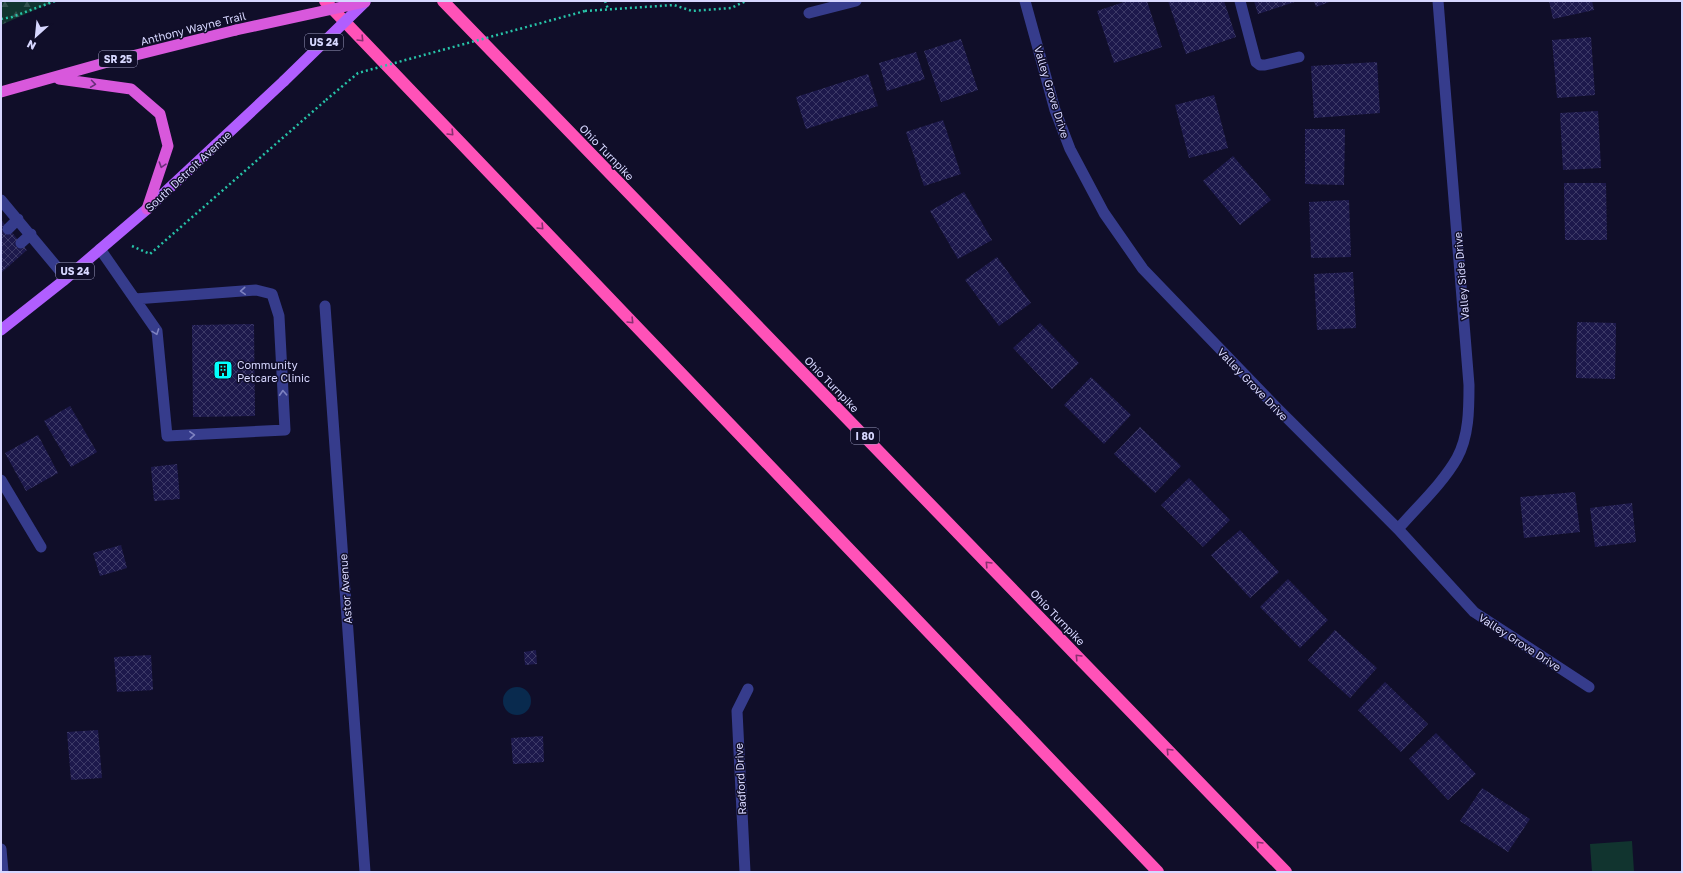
<svg xmlns="http://www.w3.org/2000/svg" width="1683" height="873" font-family="'Golos Text',sans-serif">
<defs>
<pattern id="forest-firs" width="22" height="20" patternUnits="userSpaceOnUse"><rect width="22" height="20" fill="#11342f"/><path d="M5 1l3.5 6h-7zM16 11l3.5 6h-7z" fill="#33514e"/></pattern>
<pattern id="building-cross-hatch" width="8" height="8" patternUnits="userSpaceOnUse"><rect width="8" height="8" fill="#1d194c"/><path d="M0 0l8 8M0 8l8-8" fill="none" stroke="#3d3a67"/></pattern>
</defs>
<rect width="100%" height="100%" fill="#100e29"/>
<path fill="url(#forest-firs)" d="M1,1H55L1,25Z"/>
<path fill="#11342f" d="M1632,841L1634,872H1592L1590,844Z"/>
<path fill="#092a4e" d="M503 701a14 14 0 1 1 28 0a14 14 0 1 1-28 0Z"/>
<path fill="url(#building-cross-hatch)" d="M1127,1H1147L1162,47L1114,63L1097,11Z
M1168,1H1224L1236,37L1186,54Z
M1254,1H1298L1258,14Z
M1314,1H1332L1316,7Z
M1549,1H1592L1594,10L1553,19Z
M1591,37L1595,95L1557,98L1552,40Z
M961,39L978,90L941,102L924,51Z
M916,52L925,79L887,91L879,63Z
M1377,62L1380,113L1314,118L1311,66Z
M868,74L878,106L806,129L796,97Z
M1214,95L1228,148L1189,158L1175,105Z
M1598,111L1601,168L1563,170L1560,113Z
M943,120L961,174L924,186L906,132Z
M1305,129H1345L1344,185L1305,184Z
M1233,156L1271,200L1240,225L1203,181Z
M1564,183H1606L1607,240H1565Z
M964,192L992,240L958,259L930,211Z
M1349,200L1351,257L1311,258L1309,202Z
M1,220L27,250L1,273Z
M997,257L1031,303L999,326L965,280Z
M1353,272L1356,328L1317,330L1314,274Z
M1577,322L1616,323L1615,379L1576,378Z
M1040,323L1079,363L1052,389L1013,348Z
M254,324L255,416L193,417L192,325Z
M1091,377L1131,415L1104,444L1064,405Z
M70,406L97,452L71,467L44,421Z
M1140,427L1181,466L1155,493L1114,454Z
M38,435L58,473L26,491L5,453Z
M177,464L180,499L154,501L151,467Z
M1189,478L1230,520L1203,547L1161,505Z
M1575,492L1580,532L1524,538L1520,497Z
M1632,503L1636,542L1595,547L1590,508Z
M1240,530L1279,572L1250,598L1211,555Z
M121,545L127,568L100,576L93,553Z
M1288,579L1328,620L1300,648L1260,607Z
M1335,630L1377,668L1350,698L1308,660Z
M536,650L537,664L525,665L524,652Z
M151,655L153,690L117,692L114,657Z
M1385,682L1428,724L1401,752L1358,710Z
M98,730L102,778L71,780L67,732Z
M1436,733L1476,774L1448,800L1409,759Z
M543,736L544,762L513,764L511,738Z
M1482,788L1530,819L1508,852L1460,821Z"/>
<g fill="none" stroke-linecap="round" stroke-linejoin="round">
<path stroke="#27c3a8" stroke-width="2.5" stroke-dasharray="2 3" stroke-linecap="butt" d="M605,1L608,9
M585,11L674,5L692,11L731,8L746,1
M1,19L12,17L55,1
M132,246L150,254L326,100"/>
<path stroke="#363c8c" stroke-width="11" d="M1240,1L1256,62L1260,65H1265L1299,57
M1,200L66,278
M8,229L18,219
M21,243L31,234
M100,249L157,331L167,436L285,430L279,316L272,294L256,290L135,299
M1,480L41,547"/>
<path stroke="#363c8c" stroke-width="11" d="M1025,1L1055,110L1070,149L1104,213L1143,269L1274,405L1398,529L1474,612L1589,687
M809,13L856,1
M325,306L365,872
M1398,529C1417,507 1443,483 1457,458C1469,436 1469,409 1469,385L1438,1
M1,849L3,872
M745,872L737,711L748,689"/>
<path stroke="#b15eff" stroke-width="11" d="M1,330L63,281L147,209L284,81"/>
<path stroke="#d858dc" stroke-width="11" d="M59,79L131,89L160,114L168,146L147,209
M1,92L104,63L236,30"/>
<path stroke="#ff52b8" stroke-width="12" d="M325,1L1158,872
M443,1L1286,872"/>
<path stroke="#27c3a8" stroke-width="2.5" stroke-dasharray="2 3" stroke-linecap="butt" d="M326,100L358,73L585,11"/>
<path stroke="#b15eff" stroke-width="11" d="M284,81L365,2"/>
<path stroke="#d858dc" stroke-width="11" d="M236,30L365,2"/>
</g>
<defs><path id="oneway-chevron" d="M-2-3.5L2.5 0L-2 3.5" fill="none" stroke-width="1.6" stroke-linecap="round" stroke-linejoin="round"/></defs>
<g stroke="#883070">
<use href="#oneway-chevron" transform="translate(361 39) rotate(46)"/>
<use href="#oneway-chevron" transform="translate(451 133) rotate(46)"/>
<use href="#oneway-chevron" transform="translate(541 227) rotate(46)"/>
<use href="#oneway-chevron" transform="translate(631 321) rotate(46)"/>
<use href="#oneway-chevron" transform="translate(988 564) rotate(-134)"/>
<use href="#oneway-chevron" transform="translate(1078 657) rotate(-134)"/>
<use href="#oneway-chevron" transform="translate(1169 751) rotate(-134)"/>
<use href="#oneway-chevron" transform="translate(1259 844) rotate(-134)"/>
</g>
<g stroke="#6a2f7a">
<use href="#oneway-chevron" transform="translate(93 84) rotate(8)"/>
<use href="#oneway-chevron" transform="translate(162 165) rotate(108)"/>
</g>
<g stroke="#7e82c0">
<use href="#oneway-chevron" transform="translate(243 291) rotate(176)"/>
<use href="#oneway-chevron" transform="translate(156 332) rotate(70)"/>
<use href="#oneway-chevron" transform="translate(283 393) rotate(-93)"/>
<use href="#oneway-chevron" transform="translate(192 435) rotate(-3)"/>
</g>
<defs>
<symbol id="building-square" viewBox="-11 -11 22 22"><rect x="-9" y="-9" width="18" height="18" rx="4" fill="#03fffc" stroke="#100e29"/><path d="M-4-6H4V6H1V3H-1V6H-4ZM-2.5-4.3h1.7v1.8h-1.7ZM.8-4.3h1.7v1.8H.8ZM-2.5-1h1.7V.8h-1.7ZM.8-1h1.7V.8H.8Z" fill="#111"/></symbol>
</defs>
<g fill-rule="evenodd">
<use href="#building-square" x="212" y="359" width="22" height="22"/>
</g>
<g text-anchor="middle" dominant-baseline="central" stroke-width="3" stroke-linejoin="round" paint-order="stroke">
<g fill="#100e29" stroke="#9b9bbf" stroke-width="1">
<rect x="305" y="34" width="38" height="16" rx="3"/>
<rect x="99" y="51" width="38" height="16" rx="3"/>
<rect x="56" y="263" width="38" height="16" rx="3"/>
<rect x="851" y="428" width="28" height="16" rx="3"/>
</g>
<g font-size="10" font-weight="bold" fill="#d7d7ff">
<text x="324" y="42">US 24</text>
<text x="118" y="59">SR 25</text>
<text x="75" y="271">US 24</text>
<text x="865" y="436">I 80</text>
</g>
<g font-size="11" fill="#d7d7ff" stroke="#100e29">
<text transform="translate(193 28) rotate(-14)">Anthony Wayne Trail</text>
<text transform="translate(1052 92) rotate(73)">Valley Grove Drive</text>
<text transform="translate(607 152) rotate(46)">Ohio Turnpike</text>
<text transform="translate(188 171) rotate(-43)">South Detroit Avenue</text>
<text transform="translate(1461 276) rotate(-95)">Valley Side Drive</text>
<text transform="translate(832 384) rotate(46)">Ohio Turnpike</text>
<text transform="translate(1253 384) rotate(46)">Valley Grove Drive</text>
<text transform="translate(345 589) rotate(-94)">Astor Avenue</text>
<text transform="translate(1058 617) rotate(46)">Ohio Turnpike</text>
<text transform="translate(1520 642) rotate(33)">Valley Grove Drive</text>
<text transform="translate(740 779) rotate(-93)">Radford Drive</text>
</g>
<g font-size="11" fill="#d7d7ff" stroke="#100e29" text-anchor="start">
<text x="237" y="364">Community<tspan x="237" dy="13">Petcare Clinic</tspan></text>
</g>
</g>
<rect width="1683" height="873" fill="none" stroke="#d7d7ff" stroke-width="4"/>
<g transform="translate(36 36) rotate(207)" stroke="#100e29" stroke-width="3" paint-order="stroke">
<path d="M0-3L7 15L0 10L-7 15Z" fill="#d7d7ff"/>
<text y="-6" font-size="11" font-weight="bold" text-anchor="middle" fill="#d7d7ff">N</text>
</g>
</svg>
